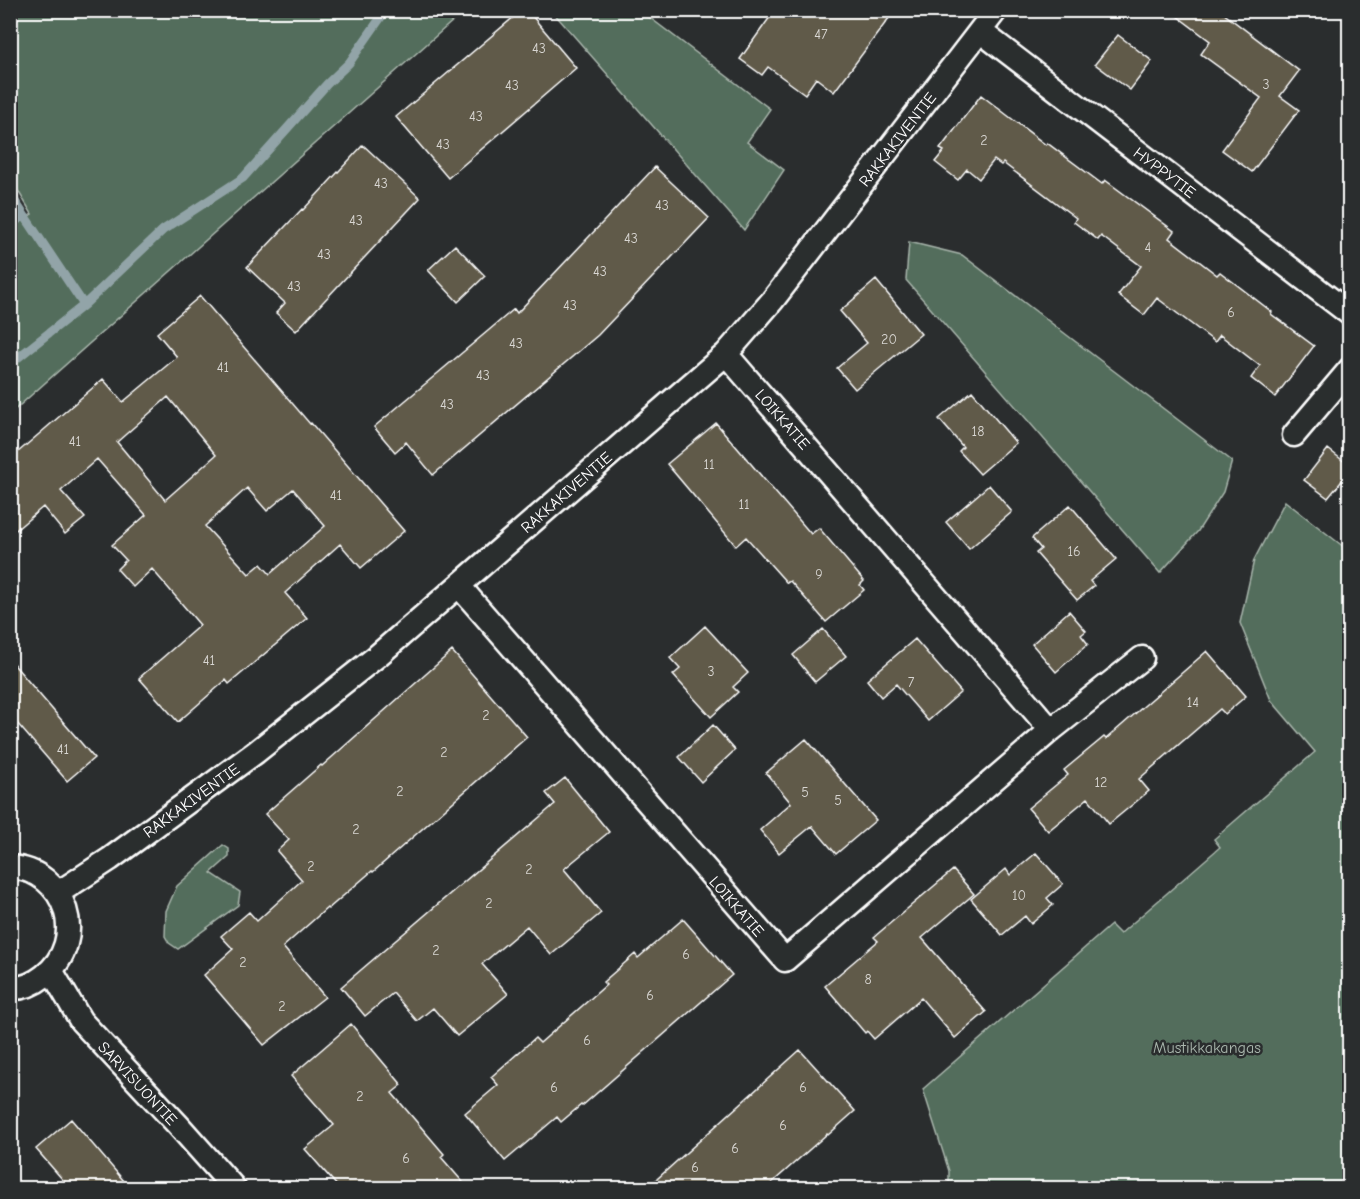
<svg xmlns="http://www.w3.org/2000/svg" width="1360" height="1199" font-family="'Comic Neue',sans-serif">
  <rect width="100%" height="100%" fill="#2a2d2e"/>
  <filter id="ink" filterUnits="userSpaceOnUse"><feTurbulence type="fractalNoise" baseFrequency=".0167" numOctaves="2"/><feDisplacementMap in="SourceGraphic" scale="12" xChannelSelector="R" yChannelSelector="G"/><feConvolveMatrix kernelMatrix="1 2 1 2 8 2 1 2 1" color-interpolation-filters="sRGB"/></filter>
  <g filter="url(#ink)">
    <path fill="#536d5b" stroke="#a9b6ad" stroke-width="1.5" d="M 10,11 L 11,10 L 464,11 L 11,413 L 11,228 L 32,214 L 11,179 Z
      M 552,11 L 641,11 L 770,109 L 747,142 L 784,170 L 744,230 Z
      M 909,242 L 962,255 L 1232,461 L 1223,492 L 1198,531 L 1160,573 L 906,280 Z
      M 1285,501 L 1349,551 L 1349,1188 L 949,1188 L 949,1171 L 923,1089 L 1111,925 L 1120,934 L 1220,847 L 1214,839 L 1315,752 L 1271,700 L 1240,623 L 1254,560 Z
      M 223,845 L 229,849 L 229,857 L 211,873 L 240,892 L 238,905 L 178,949 L 169,943 L 165,936 L 166,911 L 177,886 Z"/>
    <g fill="none" stroke-linecap="round" stroke-linejoin="round">
      <path stroke="#92a4a8" stroke-width="9" d="M 10,194 L 84,305
        M 10,224 L 24,216
        M 10,364 L 84,305 L 163,230 L 243,178 L 327,84 L 349,63 L 386,10"/>
    </g>
    <path fill="#615a4a" stroke="#fff" stroke-width="1.5" fill-rule="evenodd" d="M 522,10 L 527,10 L 576,68 L 448,178 L 396,117 Z
      M 775,10 L 895,10 L 834,92 L 816,78 L 805,94 L 768,67 L 762,75 L 740,59 Z
      M 1169,10 L 1219,10 L 1299,71 L 1280,96 L 1299,110 L 1252,172 L 1222,150 L 1261,98 L 1201,54 L 1210,41 Z
      M 1118,35 L 1152,61 L 1130,90 L 1095,64 Z
      M 981,95 L 1046,145 L 1047,143 L 1102,184 L 1105,180 L 1174,231 L 1169,238 L 1217,275 L 1220,272 L 1272,312 L 1271,314 L 1314,346 L 1275,397 L 1251,378 L 1260,366 L 1220,335 L 1215,342 L 1157,298 L 1144,315 L 1118,295 L 1141,266 L 1101,236 L 1098,240 L 1074,222 L 1076,218 L 1003,163 L 1001,165 L 994,160 L 979,179 L 967,169 L 958,180 L 935,162 L 944,151 L 940,149 Z
      M 363,145 L 420,198 L 296,331 L 276,313 L 285,303 L 247,267 L 302,209 L 303,210 Z
      M 655,167 L 709,218 L 598,335 L 433,475 L 406,442 L 395,452 L 374,427 L 514,309 L 517,313 Z
      M 455,245 L 485,276 L 458,302 L 428,270 Z
      M 876,280 L 921,334 L 855,389 L 837,368 L 867,343 L 840,311 Z
      M 200,296 L 310,424 L 311,423 L 404,531 L 361,568 L 340,544 L 285,593 L 307,618 L 229,684 L 226,680 L 178,722 L 139,678 L 200,625 L 152,569 L 133,587 L 117,569 L 126,560 L 112,545 L 146,515 L 97,459 L 61,491 L 85,518 L 65,534 L 43,507 L 10,535 L 10,459 L 103,379 L 123,402 L 177,357 L 157,333 ZM 168,397 L 216,455 L 165,500 L 117,442 ZM 247,488 L 267,511 L 293,489 L 325,526 L 270,574 L 261,564 L 249,574 L 205,526 Z
      M 972,391 L 1016,443 L 980,474 L 959,451 L 963,447 L 939,419 Z
      M 716,423 L 811,534 L 819,528 L 864,581 L 860,585 L 864,590 L 826,622 L 790,581 L 787,583 L 746,537 L 736,546 L 667,464 Z
      M 1328,449 L 1350,466 L 1350,471 L 1328,498 L 1304,480 Z
      M 989,485 L 1012,512 L 969,549 L 946,522 Z
      M 1070,505 L 1116,559 L 1090,581 L 1094,586 L 1077,600 L 1036,553 L 1041,549 L 1032,538 Z
      M 1069,611 L 1086,631 L 1081,635 L 1088,644 L 1056,672 L 1032,644 Z
      M 705,626 L 748,673 L 733,687 L 738,692 L 711,717 L 673,675 L 680,669 L 670,658 Z
      M 823,629 L 846,656 L 815,682 L 793,655 Z
      M 915,639 L 961,692 L 928,721 L 896,684 L 881,697 L 867,680 Z
      M 452,651 L 527,737 L 373,872 L 372,871 L 328,909 L 327,908 L 283,947 L 325,997 L 264,1045 L 204,975 L 233,949 L 221,936 L 249,912 L 257,921 L 302,880 L 277,851 L 289,840 L 265,814 L 321,765 L 322,766 Z
      M 1207,651 L 1246,696 L 1225,714 L 1220,709 L 1139,779 L 1149,791 L 1109,824 L 1088,798 L 1048,831 L 1028,808 L 1068,775 L 1064,770 L 1104,737 L 1106,739 Z
      M 10,660 L 94,758 L 67,781 L 10,715 Z
      M 713,725 L 735,750 L 701,782 L 679,757 Z
      M 806,739 L 876,820 L 836,854 L 812,826 L 779,853 L 760,830 L 791,803 L 766,773 Z
      M 565,778 L 609,832 L 564,869 L 601,913 L 551,955 L 527,926 L 482,964 L 508,994 L 457,1036 L 433,1008 L 417,1021 L 393,993 L 365,1016 L 341,987 L 555,804 L 546,793 Z
      M 1036,853 L 1063,884 L 1047,898 L 1053,905 L 1031,924 L 1025,916 L 1002,935 L 971,899 L 1006,869 L 1010,875 Z
      M 953,870 L 974,894 L 922,938 L 986,1012 L 955,1038 L 921,998 L 874,1039 L 867,1031 L 865,1033 L 825,986 L 878,941 L 874,937 Z
      M 683,919 L 732,975 L 582,1106 L 581,1105 L 561,1122 L 557,1117 L 505,1161 L 465,1113 L 498,1085 L 491,1077 L 535,1038 L 540,1043 L 606,985 L 603,982 L 635,954 L 638,958 Z
      M 351,1024 L 402,1085 L 392,1093 L 444,1154 L 441,1157 L 468,1188 L 339,1188 L 305,1149 L 334,1125 L 291,1076 Z
      M 800,1050 L 855,1111 L 828,1135 L 827,1134 L 766,1188 L 647,1188 Z
      M 71,1119 L 130,1188 L 70,1188 L 36,1149 Z"/>
    <g fill="none" stroke-linecap="round" stroke-linejoin="round">
      <defs>
        <path id="street" d="M 980,31 L 1350,314
          M 1294,435 L 1350,369
          M 459,586 L 785,960 L 1051,730 L 726,354
          M 1051,730 L 1142,658
          M 10,867 C 67,870 89,941 44,976 C 35,983 23,989 10,988
          M 58,893 L 110,859 L 256,752 L 376,657 L 726,354 L 772,301 L 996,10
          M 51,970 L 81,1021 L 179,1126 L 234,1188"/>
      </defs>
      <use href="#street" stroke="#fff" stroke-width="27"/>
      <use href="#street" stroke="#2a2d2e" stroke-width="22"/>
    </g>
  </g>
  <g text-anchor="middle" stroke-width="5" stroke-linejoin="round" paint-order="stroke">
    <g font-size="14" fill="#d8d6d2">
      <text x="821" y="39">47</text>
      <text x="539" y="53">43</text>
      <text x="1266" y="89">3</text>
      <text x="512" y="90">43</text>
      <text x="476" y="121">43</text>
      <text x="984" y="145">2</text>
      <text x="443" y="149">43</text>
      <text x="381" y="188">43</text>
      <text x="662" y="210">43</text>
      <text x="356" y="225">43</text>
      <text x="631" y="243">43</text>
      <text x="1148" y="252">4</text>
      <text x="324" y="259">43</text>
      <text x="600" y="276">43</text>
      <text x="294" y="291">43</text>
      <text x="570" y="310">43</text>
      <text x="1231" y="317">6</text>
      <text x="889" y="344">20</text>
      <text x="516" y="348">43</text>
      <text x="223" y="372">41</text>
      <text x="483" y="380">43</text>
      <text x="447" y="409">43</text>
      <text x="978" y="436">18</text>
      <text x="75" y="446">41</text>
      <text x="709" y="469">11</text>
      <text x="336" y="500">41</text>
      <text x="744" y="509">11</text>
      <text x="1074" y="556">16</text>
      <text x="819" y="579">9</text>
      <text x="209" y="665">41</text>
      <text x="711" y="676">3</text>
      <text x="911" y="687">7</text>
      <text x="1193" y="707">14</text>
      <text x="486" y="720">2</text>
      <text x="63" y="754">41</text>
      <text x="444" y="757">2</text>
      <text x="1101" y="787">12</text>
      <text x="400" y="796">2</text>
      <text x="805" y="797">5</text>
      <text x="838" y="805">5</text>
      <text x="356" y="834">2</text>
      <text x="311" y="871">2</text>
      <text x="529" y="874">2</text>
      <text x="1019" y="900">10</text>
      <text x="489" y="908">2</text>
      <text x="436" y="955">2</text>
      <text x="686" y="959">6</text>
      <text x="243" y="967">2</text>
      <text x="868" y="984">8</text>
      <text x="650" y="1000">6</text>
      <text x="282" y="1011">2</text>
      <text x="587" y="1045">6</text>
      <text x="554" y="1092">6</text>
      <text x="803" y="1092">6</text>
      <text x="360" y="1101">2</text>
      <text x="783" y="1130">6</text>
      <text x="735" y="1153">6</text>
      <text x="406" y="1163">6</text>
      <text x="695" y="1172">6</text>
    </g>
    <g font-size="16" fill="#fff" stroke="#2a2d2e">
      <text transform="translate(897 139) rotate(-52)" y="6">RAKKAKIVENTIE</text>
      <text transform="translate(1165 172) rotate(37)" y="6">HYPPYTIE</text>
      <text transform="translate(783 419) rotate(49)" y="6">LOIKKATIE</text>
      <text transform="translate(566 492) rotate(-41)" y="6">RAKKAKIVENTIE</text>
      <text transform="translate(191 800) rotate(-36)" y="6">RAKKAKIVENTIE</text>
      <text transform="translate(737 906) rotate(49)" y="6">LOIKKATIE</text>
      <text transform="translate(138 1083) rotate(47)" y="6">SARVISUONTIE</text>
    </g>
    <g font-size="16" fill="#a9b6ad" stroke="#2a2d2e">
      <text x="1207" y="1053">Mustikkakangas</text>
    </g>
  </g>
  <rect width="1360" height="1199" fill="none" stroke="#2a2d2e" stroke-width="36"/>
  <rect x="18" y="18" width="1324" height="1163" fill="none" stroke="#fff" stroke-width="2" filter="url(#ink)"/>
</svg>
